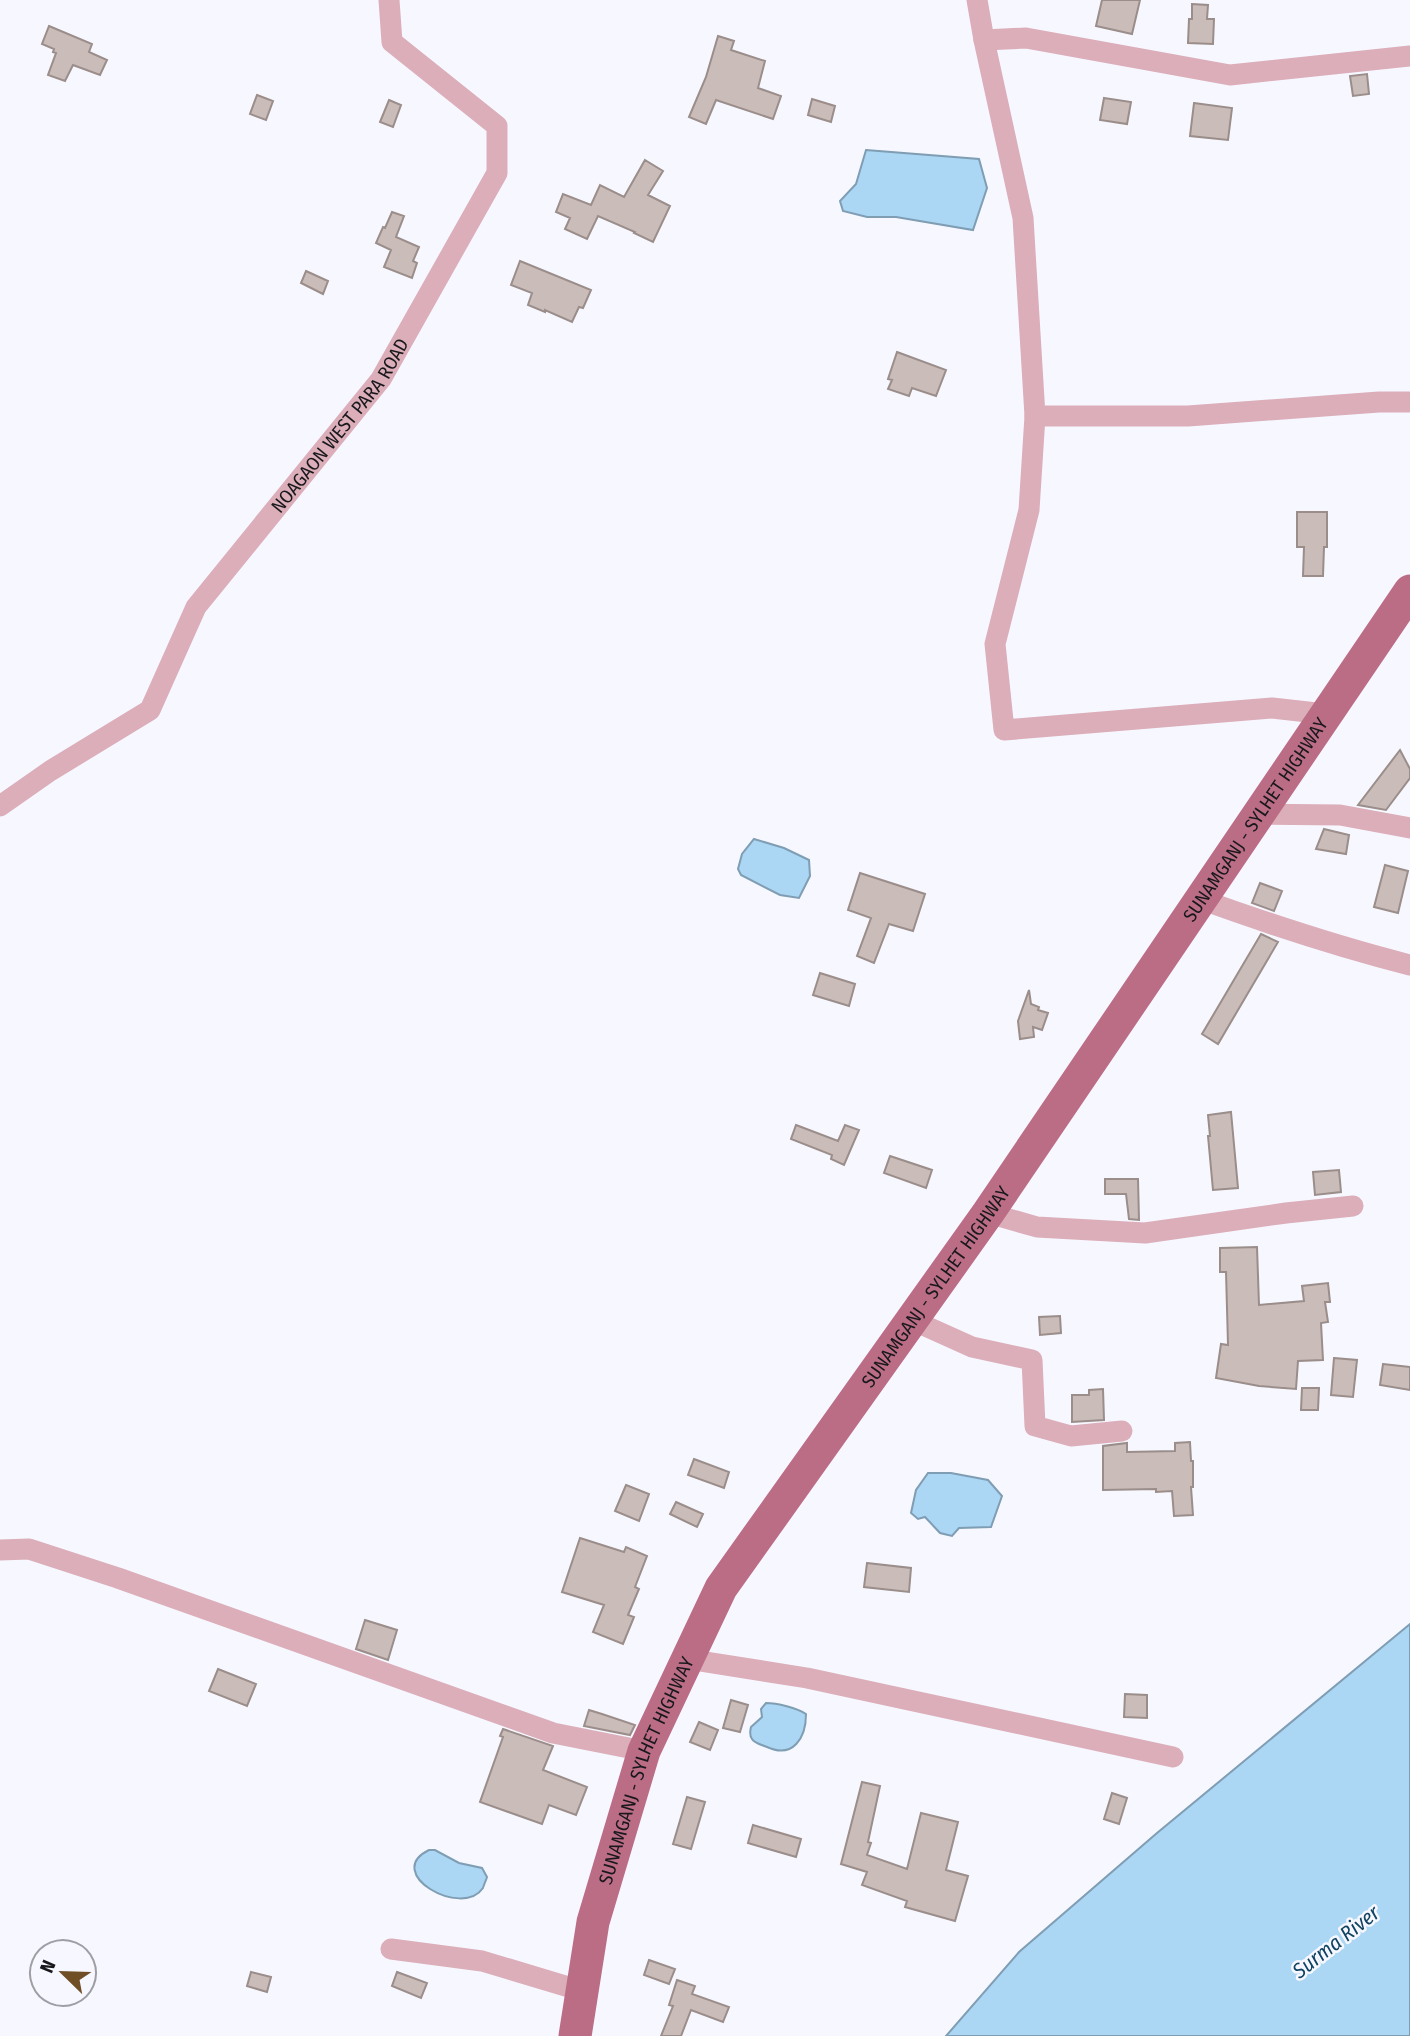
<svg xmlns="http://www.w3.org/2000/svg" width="1410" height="2036" font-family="'Fira Sans Condensed',sans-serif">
  <rect width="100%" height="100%" fill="#f7f8ff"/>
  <path fill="#abd6f4" stroke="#7f9db3" stroke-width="2" d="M 866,150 L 979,159 L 987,188 L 973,230 L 896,217 L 867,217 L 843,211 L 840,201 L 856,184 Z
    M 754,839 L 784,848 L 809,860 L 810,876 L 799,898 L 780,895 L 741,875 L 738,869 L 742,854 Z
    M 928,1473 L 951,1473 L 988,1480 L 1002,1496 L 991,1527 L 959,1528 L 952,1536 L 940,1533 L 925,1517 L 918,1519 L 911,1513 L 916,1490 Z
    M 1410,1624 L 1410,2036 L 946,2036 L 1019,1952 L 1157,1833 Z
    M 766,1703 C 777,1703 797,1708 806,1714 C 806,1738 793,1759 767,1747 C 762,1745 754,1743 752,1739 C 749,1735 750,1731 751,1727 L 762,1717 L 761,1709 Z
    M 429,1850 L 435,1850 L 459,1863 L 482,1868 L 487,1877 C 487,1878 483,1887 483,1888 C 462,1919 382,1873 429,1850 Z"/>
  <path fill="#cabcb9" stroke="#9a8d8a" stroke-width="2" d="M 1102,0 L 1140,0 L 1132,34 L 1096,26 Z
    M 1192,4 L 1208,5 L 1207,19 L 1214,19 L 1213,44 L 1188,43 L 1189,19 L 1192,19 Z
    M 49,26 L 92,44 L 89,52 L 107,60 L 100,75 L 73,65 L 65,81 L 48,75 L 56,53 L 53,52 L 54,49 L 42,44 Z
    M 718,36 L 734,41 L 731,50 L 765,61 L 758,88 L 781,96 L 773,119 L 716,100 L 706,124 L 689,117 L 706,77 Z
    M 1367,74 L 1369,94 L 1353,96 L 1350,76 Z
    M 257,95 L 273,101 L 266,120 L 250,114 Z
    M 1104,98 L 1131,102 L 1127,124 L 1100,120 Z
    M 812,99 L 835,106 L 831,122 L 808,115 Z
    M 389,100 L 401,105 L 393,127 L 380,122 Z
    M 1194,103 L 1232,108 L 1228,140 L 1190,136 Z
    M 645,160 L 663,171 L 648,195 L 670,206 L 653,242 L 634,233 L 635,232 L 598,216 L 587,239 L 565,229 L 570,218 L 556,212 L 563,194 L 591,205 L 600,185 L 624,197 Z
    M 392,212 L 404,216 L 396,237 L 419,247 L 413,261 L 417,263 L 412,278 L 384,267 L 391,250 L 376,243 L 383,227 L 385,228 Z
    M 520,261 L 591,290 L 583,308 L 579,307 L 572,322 L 545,310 L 545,312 L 528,305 L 532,293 L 511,285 Z
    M 306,271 L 328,281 L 323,294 L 301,283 Z
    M 897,352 L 946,370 L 936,396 L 912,388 L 909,396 L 888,389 L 892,380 L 888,379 Z
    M 1297,512 L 1327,512 L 1327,547 L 1324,547 L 1323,576 L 1303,576 L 1304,547 L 1297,547 Z
    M 1400,750 L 1410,769 L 1410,778 L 1386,810 L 1358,805 Z
    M 1324,829 L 1349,835 L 1346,854 L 1316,849 Z
    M 1385,865 L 1408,871 L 1398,913 L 1374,907 Z
    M 860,873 L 925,894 L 913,931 L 889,924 L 874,963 L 857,956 L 871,918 L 848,910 Z
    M 1260,883 L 1282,891 L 1274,911 L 1252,903 Z
    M 1261,934 L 1278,942 L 1218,1044 L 1202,1034 Z
    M 820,973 L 855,984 L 849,1006 L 813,995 Z
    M 1029,990 L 1031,1004 L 1039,1007 L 1038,1010 L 1048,1013 L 1042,1030 L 1033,1027 L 1034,1037 L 1020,1039 L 1018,1021 Z
    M 1231,1112 L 1238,1188 L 1213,1190 L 1208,1136 L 1210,1136 L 1208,1115 Z
    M 796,1125 L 838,1141 L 845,1125 L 859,1130 L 844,1165 L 831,1159 L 832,1155 L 791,1139 Z
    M 890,1156 L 932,1170 L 926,1188 L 884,1173 Z
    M 1339,1170 L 1341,1192 L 1315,1195 L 1313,1172 Z
    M 1105,1179 L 1138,1179 L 1139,1220 L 1129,1219 L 1126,1194 L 1105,1194 Z
    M 1257,1247 L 1259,1305 L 1304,1301 L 1302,1286 L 1328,1283 L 1330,1302 L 1325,1302 L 1328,1322 L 1321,1323 L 1323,1360 L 1298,1361 L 1296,1389 L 1259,1386 L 1216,1378 L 1221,1344 L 1228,1345 L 1226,1272 L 1220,1272 L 1220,1248 Z
    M 1060,1316 L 1061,1333 L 1040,1335 L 1039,1317 Z
    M 1334,1358 L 1357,1360 L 1353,1397 L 1331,1395 Z
    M 1383,1364 L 1410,1367 L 1410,1390 L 1380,1385 Z
    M 1302,1388 L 1319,1388 L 1318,1410 L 1301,1410 Z
    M 1103,1389 L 1104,1420 L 1072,1422 L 1072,1395 L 1089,1395 L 1089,1390 Z
    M 1190,1442 L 1191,1461 L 1193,1461 L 1193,1487 L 1191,1487 L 1193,1515 L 1174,1516 L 1172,1491 L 1156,1492 L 1156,1489 L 1103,1490 L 1103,1446 L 1127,1443 L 1127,1452 L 1175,1451 L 1175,1443 Z
    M 694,1459 L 729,1472 L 724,1488 L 688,1475 Z
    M 626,1485 L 649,1494 L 639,1521 L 615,1511 Z
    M 676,1502 L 703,1514 L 697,1527 L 670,1514 Z
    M 580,1538 L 624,1552 L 626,1547 L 647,1556 L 635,1587 L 639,1589 L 628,1615 L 634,1617 L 623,1644 L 593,1632 L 604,1605 L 562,1592 Z
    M 867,1563 L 911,1568 L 909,1592 L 864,1587 Z
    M 365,1620 L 397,1630 L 388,1660 L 356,1649 Z
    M 218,1669 L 256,1684 L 247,1706 L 209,1691 Z
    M 1125,1694 L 1147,1695 L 1147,1718 L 1124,1717 Z
    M 731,1700 L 748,1705 L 740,1732 L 723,1728 Z
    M 589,1710 L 602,1714 L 635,1725 L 630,1735 L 584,1726 Z
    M 699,1722 L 718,1730 L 710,1750 L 690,1742 Z
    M 503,1729 L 553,1746 L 543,1770 L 587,1787 L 576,1815 L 549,1805 L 542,1824 L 480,1802 L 503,1737 L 500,1736 Z
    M 862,1782 L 880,1786 L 868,1842 L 871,1843 L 867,1855 L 907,1869 L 921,1813 L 958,1822 L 946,1870 L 968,1876 L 955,1921 L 905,1907 L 907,1901 L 862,1885 L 867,1872 L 841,1864 Z
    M 1112,1793 L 1127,1798 L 1119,1824 L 1104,1819 Z
    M 687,1797 L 705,1802 L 691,1849 L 673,1844 Z
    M 753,1825 L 801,1839 L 796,1857 L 748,1843 Z
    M 649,1960 L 675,1969 L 669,1984 L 644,1975 Z
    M 251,1972 L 271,1977 L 267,1992 L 247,1986 Z
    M 397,1972 L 427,1983 L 421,1998 L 392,1986 Z
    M 677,1980 L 695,1986 L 692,1994 L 729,2007 L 723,2022 L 691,2010 L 681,2036 L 661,2036 L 673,2006 L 669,2005 Z"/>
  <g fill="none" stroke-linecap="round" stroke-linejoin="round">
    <g stroke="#dbaeba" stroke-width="21">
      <path d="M 977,0 L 984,40 L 1026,38 L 1230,75 L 1410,56"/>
      <path d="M 984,40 L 1023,218 L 1035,416 L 1188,416 L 1379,402 L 1410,402"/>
      <path d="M 1035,416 L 1029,510 L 995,644 L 1004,730 L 1272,708 L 1326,714"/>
      <path id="s1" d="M 0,806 L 50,771 L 150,710 L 196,607 L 381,379 L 497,173 L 497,126 L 392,42 L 389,0"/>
      <path d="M 1258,814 L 1340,815 L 1410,828"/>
      <path d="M 1200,899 C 1269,924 1339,947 1410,965"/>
      <path d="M 988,1213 L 1037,1227 L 1145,1233 L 1286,1213 L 1353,1206"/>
      <path d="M 912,1320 L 972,1347 L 1032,1360 L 1035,1426 L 1071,1436 L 1122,1431"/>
      <path d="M 0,1550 L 29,1549 L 118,1578 L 553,1733 L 644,1751"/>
      <path d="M 687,1659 L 807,1678 L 1173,1757"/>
      <path d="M 391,1949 L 482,1961 L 582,1991"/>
    </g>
    <path stroke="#bc6d86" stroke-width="33" id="s2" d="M 575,2036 L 593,1922 L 644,1751 L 721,1588 L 988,1213 L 1410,591"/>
  </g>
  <g text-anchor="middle" stroke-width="5" stroke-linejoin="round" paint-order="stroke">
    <g font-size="19" fill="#18181c" stroke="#f7f8ff">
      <text dy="7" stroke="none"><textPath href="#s1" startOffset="523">NOAGAON WEST PARA ROAD</textPath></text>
      <text dy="7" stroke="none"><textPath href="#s2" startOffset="1410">SUNAMGANJ - SYLHET HIGHWAY</textPath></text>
      <text dy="7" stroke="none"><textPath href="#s2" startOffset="844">SUNAMGANJ - SYLHET HIGHWAY</textPath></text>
      <text dy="7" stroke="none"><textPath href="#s2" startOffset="276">SUNAMGANJ - SYLHET HIGHWAY</textPath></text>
    </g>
    <g font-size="21" font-style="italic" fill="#104462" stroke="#f7f8ff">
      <text transform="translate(1336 1942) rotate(-38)" y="7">Surma River</text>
    </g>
  </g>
  <g transform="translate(63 1973) rotate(293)"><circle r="33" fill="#f7f8ff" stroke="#9e9ea4" stroke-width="2"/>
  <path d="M0-5L12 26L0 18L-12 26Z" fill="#704e26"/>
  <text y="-10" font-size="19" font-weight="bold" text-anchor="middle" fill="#18181c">N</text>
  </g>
</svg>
